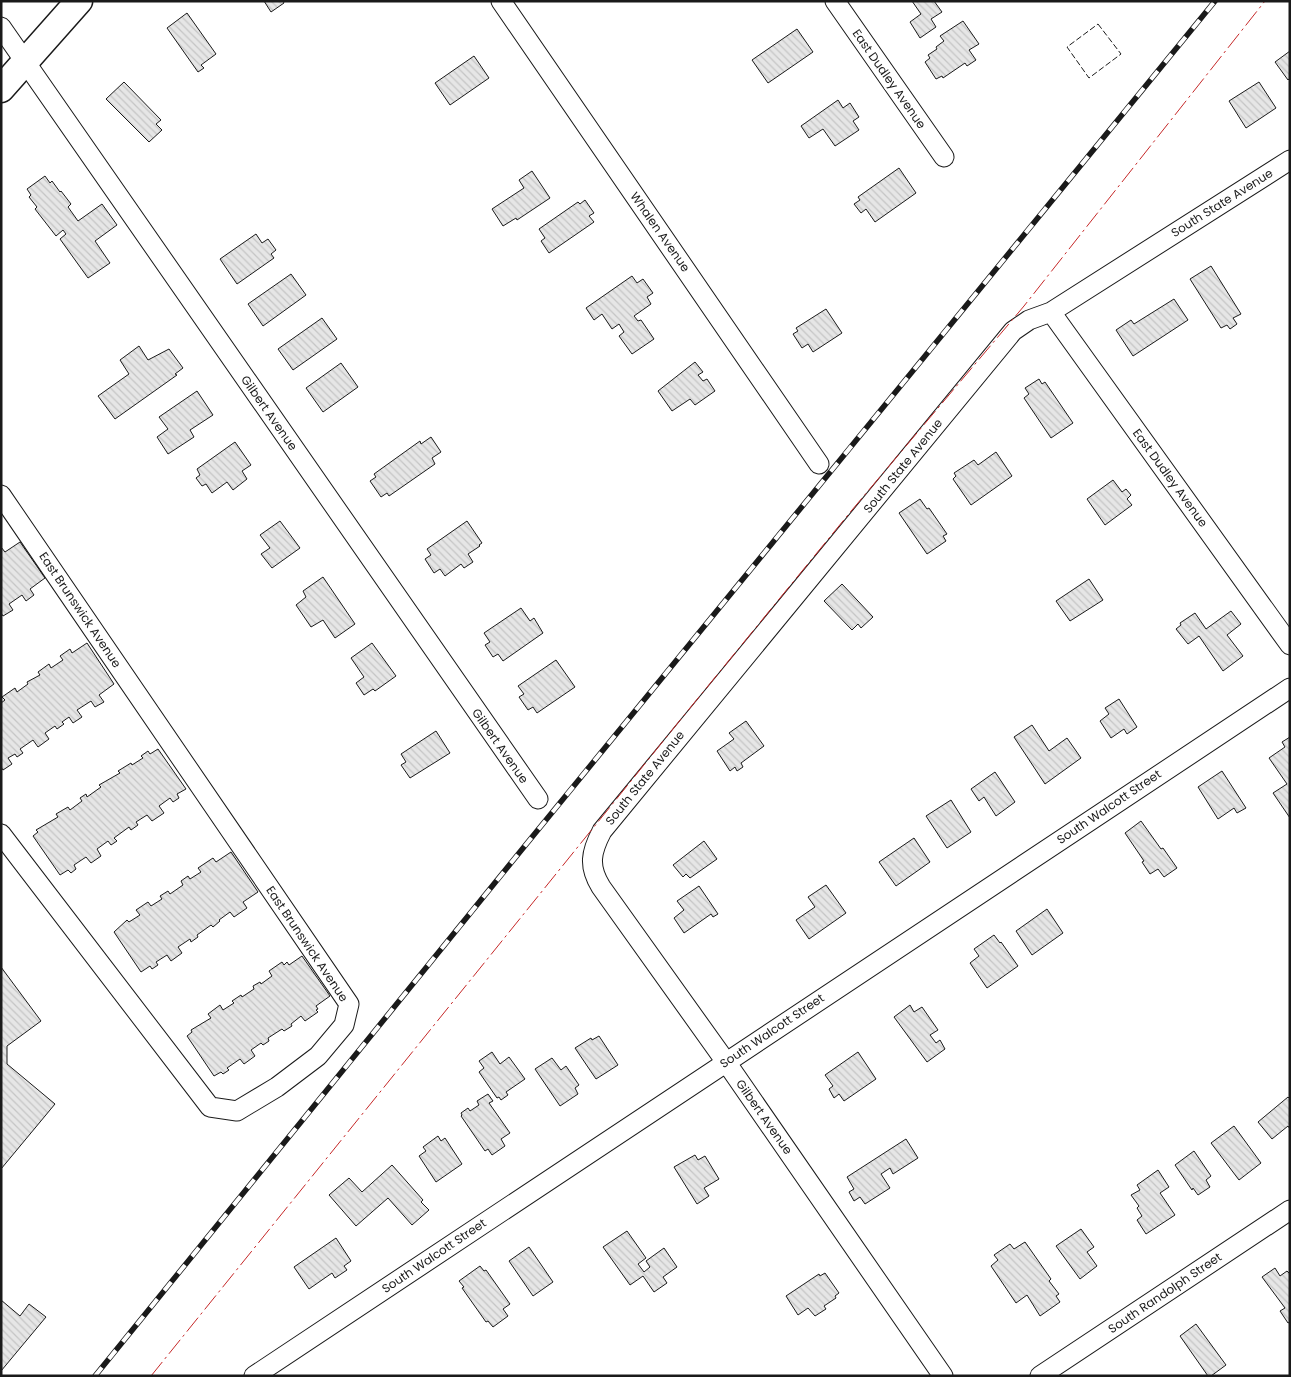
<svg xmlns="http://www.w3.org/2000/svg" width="1291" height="1377" font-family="Poppins,sans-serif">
  <defs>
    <pattern id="building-back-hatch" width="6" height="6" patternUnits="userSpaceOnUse" patternTransform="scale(1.25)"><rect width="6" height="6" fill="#e6e6e6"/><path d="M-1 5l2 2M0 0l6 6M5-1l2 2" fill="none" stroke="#c5c5c5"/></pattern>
  </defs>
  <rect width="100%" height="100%" fill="#fff"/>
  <path fill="url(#building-back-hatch)" stroke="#1a1a1a" d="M 264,1 L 283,1 L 284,3 L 271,12 Z
    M 912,1 L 934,1 L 942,12 L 931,19 L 936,27 L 920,38 L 910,22 L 921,14 Z
    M 187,13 L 216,54 L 201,65 L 204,68 L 198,72 L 167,28 Z
    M 963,21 L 979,44 L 969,50 L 976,60 L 967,66 L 965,63 L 943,78 L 942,76 L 936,79 L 925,62 L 930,58 L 928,55 L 937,49 L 936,47 L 944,41 L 940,36 Z
    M 797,29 L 813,52 L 768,83 L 752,60 Z
    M 1290,51 L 1290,78 L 1288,80 L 1275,62 Z
    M 474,56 L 489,78 L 450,105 L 435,83 Z
    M 124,82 L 161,120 L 156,124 L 162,130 L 149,142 L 106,99 Z
    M 1259,82 L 1276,108 L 1246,128 L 1229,101 Z
    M 838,100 L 843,108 L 850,103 L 859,117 L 853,121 L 859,130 L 835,146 L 823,129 L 809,138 L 801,126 Z
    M 899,168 L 916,193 L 875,222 L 866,209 L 861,213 L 854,204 L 860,200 L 858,197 Z
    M 532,171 L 550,198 L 517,220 L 516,218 L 503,226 L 492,209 L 524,188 L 519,180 Z
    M 45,176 L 50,183 L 52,181 L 60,192 L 61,191 L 71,204 L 68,207 L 78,221 L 102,204 L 117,225 L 95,241 L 110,263 L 88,278 L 60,239 L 66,234 L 63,230 L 56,236 L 35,209 L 37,207 L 29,197 L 31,195 L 27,189 Z
    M 585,200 L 594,213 L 589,216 L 594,222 L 549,253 L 541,241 L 545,238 L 539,229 L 578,202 L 580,204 Z
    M 256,234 L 262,243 L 268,239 L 276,250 L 271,254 L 274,258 L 237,284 L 220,259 Z
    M 1211,266 L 1241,314 L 1233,318 L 1237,324 L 1230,329 L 1227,325 L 1221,328 L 1190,279 Z
    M 291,274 L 306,295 L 263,326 L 248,304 Z
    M 632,276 L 637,283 L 643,279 L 653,293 L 647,297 L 651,304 L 634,316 L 638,321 L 641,320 L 654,339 L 632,354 L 619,336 L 624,332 L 619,324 L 612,329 L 602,314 L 594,320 L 586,308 Z
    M 1174,299 L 1188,320 L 1133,356 L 1116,330 L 1131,320 L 1134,324 Z
    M 826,309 L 842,333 L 813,352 L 808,344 L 802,348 L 793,334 L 798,331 L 796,328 Z
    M 322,318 L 337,339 L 293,370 L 278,349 Z
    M 139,346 L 148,360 L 169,349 L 183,368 L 175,374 L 177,375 L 115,419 L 98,396 L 129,374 L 120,360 Z
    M 695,362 L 703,372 L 698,375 L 703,381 L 707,379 L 715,391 L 695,405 L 690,399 L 672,411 L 658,391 Z
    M 341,363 L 358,387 L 323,412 L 306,388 Z
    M 1039,379 L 1042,384 L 1045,382 L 1073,423 L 1051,438 L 1024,398 L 1029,394 L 1025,388 Z
    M 197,391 L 213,415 L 190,430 L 194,437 L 168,454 L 157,437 L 168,429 L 159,417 Z
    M 431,437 L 441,452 L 432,458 L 435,464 L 389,496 L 387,493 L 381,497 L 370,481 L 376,477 L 374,474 L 420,441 L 421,444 Z
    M 235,442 L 251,465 L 242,471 L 247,479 L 233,490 L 227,482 L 212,493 L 206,484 L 202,486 L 196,478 L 200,475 L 197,469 Z
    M 996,452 L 1012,476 L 971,505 L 953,479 L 956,476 L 954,473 L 974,460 L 978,465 Z
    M 1113,480 L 1122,492 L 1126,489 L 1131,495 L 1127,499 L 1132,505 L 1105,525 L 1087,499 Z
    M 920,499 L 927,509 L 929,508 L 947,534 L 943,536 L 946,541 L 927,554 L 899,513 Z
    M 280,521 L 300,548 L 272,568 L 261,554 L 270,548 L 260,535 Z
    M 467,521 L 482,543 L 479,545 L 480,546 L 468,554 L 473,562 L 464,568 L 461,564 L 445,576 L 440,569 L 434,573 L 425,559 L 431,555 L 427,549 Z
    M 20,542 L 45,578 L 30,589 L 34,595 L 26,601 L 22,595 L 9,604 L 13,610 L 3,616 L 1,613 L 1,547 L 5,552 Z
    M 323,577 L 355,624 L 335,638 L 323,620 L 311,627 L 296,605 L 306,597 L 303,591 Z
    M 1089,579 L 1103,600 L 1070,621 L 1056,601 Z
    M 842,584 L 873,617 L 861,628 L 858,624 L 852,630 L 824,601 Z
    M 521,608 L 530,621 L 534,618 L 543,633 L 503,661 L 498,654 L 493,657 L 485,645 L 490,642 L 484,633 Z
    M 1231,611 L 1241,624 L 1227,635 L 1243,656 L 1223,671 L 1199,636 L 1188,644 L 1176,629 L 1181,625 L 1180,623 L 1195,613 L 1206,629 Z
    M 87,643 L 114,684 L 99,695 L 104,702 L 95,707 L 91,701 L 77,710 L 82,717 L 73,723 L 69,717 L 62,722 L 64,724 L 57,729 L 55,726 L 45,733 L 49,739 L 38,747 L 33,740 L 20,749 L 23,753 L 17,757 L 15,754 L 8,758 L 12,764 L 3,770 L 1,767 L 1,703 L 5,700 L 2,697 L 15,688 L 17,692 L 28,684 L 27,682 L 40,675 L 38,672 L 49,664 L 51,668 L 63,660 L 60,656 L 70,649 L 72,653 Z
    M 372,643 L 396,676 L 375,691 L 373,689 L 364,695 L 356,683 L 364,677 L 351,658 Z
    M 556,660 L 575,687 L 537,713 L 533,707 L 528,710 L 519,697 L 524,694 L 518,686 Z
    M 1119,699 L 1137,727 L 1127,734 L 1124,729 L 1111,738 L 1100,721 L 1109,714 L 1105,708 Z
    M 746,721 L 764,746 L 741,763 L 743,767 L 737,771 L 735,767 L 730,771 L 717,751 L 734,739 L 729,733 Z
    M 1032,725 L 1049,751 L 1067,738 L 1081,758 L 1045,784 L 1014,737 Z
    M 436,731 L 450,753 L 410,778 L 401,765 L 406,762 L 401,754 Z
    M 1290,737 L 1290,818 L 1273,793 L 1287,784 L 1269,758 L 1285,747 L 1282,742 Z
    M 158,749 L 186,789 L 177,794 L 179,798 L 173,802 L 170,798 L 159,806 L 164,813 L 152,821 L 147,815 L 136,822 L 138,825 L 131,830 L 129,827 L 114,838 L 117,841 L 111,845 L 108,841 L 97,849 L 101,856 L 91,863 L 86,857 L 74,865 L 76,869 L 71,873 L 68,870 L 60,875 L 33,836 L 38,832 L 36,830 L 58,817 L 56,814 L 68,807 L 70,810 L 82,801 L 80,798 L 86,794 L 87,797 L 101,787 L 99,785 L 120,773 L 118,771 L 131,763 L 132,765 L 143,758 L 141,756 L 148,751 L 150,754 Z
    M 1222,771 L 1246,808 L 1237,813 L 1234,808 L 1218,819 L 1198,787 Z
    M 995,772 L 1015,802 L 996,816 L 984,797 L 979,801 L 971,789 Z
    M 951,800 L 971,832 L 947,848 L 926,816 Z
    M 1141,821 L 1161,849 L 1163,848 L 1177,868 L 1164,877 L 1158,869 L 1150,874 L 1142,862 L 1144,861 L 1125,833 Z
    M 914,838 L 930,862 L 896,886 L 879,862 Z
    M 704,841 L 717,859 L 690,878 L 686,874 L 683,877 L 673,865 Z
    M 231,852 L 258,892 L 243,902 L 247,908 L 234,917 L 230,912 L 219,920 L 220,921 L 213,927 L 211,925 L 197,935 L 198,937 L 191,942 L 190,939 L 178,947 L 182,953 L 171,961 L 167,955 L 156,962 L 158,965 L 152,969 L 150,966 L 141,972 L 114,932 L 127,920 L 129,922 L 140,915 L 136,910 L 148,902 L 151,906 L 162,899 L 160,896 L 168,891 L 170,894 L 183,885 L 181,881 L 188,876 L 190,879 L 201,872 L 198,868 L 213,858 L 216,862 Z
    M 826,885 L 846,913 L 809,939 L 796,920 L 815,907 L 808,897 Z
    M 699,886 L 718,914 L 713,917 L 711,914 L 684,933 L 674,918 L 684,910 L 677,901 Z
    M 1047,909 L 1063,933 L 1032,955 L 1016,931 Z
    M 994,935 L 1000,943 L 1001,942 L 1018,966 L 987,988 L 970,963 L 979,956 L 974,949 Z
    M 302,956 L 330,996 L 316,1006 L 318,1009 L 316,1010 L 318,1012 L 305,1021 L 301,1016 L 291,1024 L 292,1026 L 284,1031 L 282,1029 L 268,1038 L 269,1041 L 263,1045 L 261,1043 L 251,1050 L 255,1056 L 244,1064 L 240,1059 L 227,1068 L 229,1070 L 223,1074 L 221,1072 L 214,1076 L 187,1036 L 192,1032 L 191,1030 L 211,1018 L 208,1014 L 220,1005 L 223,1010 L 234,1003 L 232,1001 L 241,995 L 242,997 L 254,989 L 253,986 L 260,982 L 261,984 L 272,976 L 269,971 L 282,962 L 284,965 L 287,962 L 289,965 Z
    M 1,967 L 41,1021 L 7,1046 L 7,1064 L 55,1104 L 1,1169 Z
    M 910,1005 L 914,1012 L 922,1007 L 938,1030 L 930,1035 L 936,1043 L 940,1040 L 945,1049 L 927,1062 L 894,1017 Z
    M 599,1036 L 618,1065 L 596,1079 L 575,1048 L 591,1038 L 592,1040 Z
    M 492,1052 L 500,1064 L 509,1057 L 525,1079 L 506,1092 L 508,1095 L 501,1100 L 499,1097 L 497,1098 L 479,1072 L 484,1068 L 479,1061 Z
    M 858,1052 L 876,1079 L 844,1101 L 839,1094 L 834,1098 L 829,1089 L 833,1086 L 825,1075 Z
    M 552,1058 L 561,1070 L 566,1066 L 579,1085 L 575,1088 L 578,1094 L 560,1106 L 535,1069 Z
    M 488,1094 L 493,1101 L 489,1103 L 510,1133 L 501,1139 L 505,1146 L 492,1155 L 488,1149 L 485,1151 L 461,1116 L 462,1115 L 461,1113 L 468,1108 L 470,1111 L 479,1105 L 477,1101 Z
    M 1288,1097 L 1290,1099 L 1290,1129 L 1288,1126 L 1272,1139 L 1258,1122 Z
    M 1234,1126 L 1261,1163 L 1239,1180 L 1211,1143 Z
    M 438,1136 L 441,1141 L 445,1138 L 462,1164 L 436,1182 L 419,1156 L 426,1151 L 423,1147 Z
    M 906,1139 L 918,1158 L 893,1174 L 890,1168 L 881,1174 L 890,1188 L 865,1204 L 860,1197 L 854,1201 L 849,1192 L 854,1189 L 847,1177 Z
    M 1194,1151 L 1211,1176 L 1206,1180 L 1210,1187 L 1198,1195 L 1193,1188 L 1192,1190 L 1175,1165 Z
    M 695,1155 L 698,1160 L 705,1156 L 719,1179 L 704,1188 L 709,1196 L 697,1204 L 674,1167 Z
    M 392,1165 L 423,1200 L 421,1202 L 429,1210 L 412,1225 L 388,1198 L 356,1226 L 329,1195 L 349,1178 L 362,1192 Z
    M 1158,1170 L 1169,1187 L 1160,1193 L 1175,1215 L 1146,1234 L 1137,1220 L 1142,1216 L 1137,1208 L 1139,1206 L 1131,1195 L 1140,1190 L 1137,1185 Z
    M 1081,1229 L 1094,1247 L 1087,1252 L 1097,1266 L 1080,1279 L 1056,1246 Z
    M 627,1231 L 646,1258 L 638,1264 L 644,1272 L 650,1267 L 646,1261 L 664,1248 L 677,1267 L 663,1277 L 667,1283 L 654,1292 L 643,1276 L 630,1285 L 603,1247 Z
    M 336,1238 L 351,1261 L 344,1266 L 347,1270 L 335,1278 L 332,1273 L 309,1289 L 294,1267 Z
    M 1025,1242 L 1051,1279 L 1049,1281 L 1059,1294 L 1056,1296 L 1060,1302 L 1040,1316 L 1027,1295 L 1016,1303 L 991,1266 L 998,1260 L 994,1255 L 1010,1244 L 1014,1249 Z
    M 529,1247 L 553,1282 L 533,1296 L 509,1261 Z
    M 480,1266 L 484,1271 L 486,1270 L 510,1304 L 503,1309 L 508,1316 L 493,1327 L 488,1321 L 486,1322 L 462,1288 L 464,1287 L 459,1281 Z
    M 1275,1268 L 1280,1276 L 1287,1271 L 1290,1274 L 1290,1322 L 1288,1323 L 1280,1311 L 1285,1308 L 1262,1277 Z
    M 825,1273 L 839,1293 L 835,1296 L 836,1298 L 824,1306 L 826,1309 L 815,1316 L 808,1308 L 798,1315 L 786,1296 L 819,1274 L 820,1276 Z
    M 1,1300 L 20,1316 L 29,1304 L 46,1317 L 1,1371 Z
    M 1196,1324 L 1226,1365 L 1211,1376 L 1208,1376 L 1180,1336 Z"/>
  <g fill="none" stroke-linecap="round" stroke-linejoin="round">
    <defs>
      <path id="street" d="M 501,1 L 819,464
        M 835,1 L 944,157
        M 1,27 L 538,799
        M 1051,312 L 1290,645
        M 1,495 L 349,1004 L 344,1025 L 318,1056 L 277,1087 L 237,1111 L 210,1107 L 1,834
        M 254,1376 L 1290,688
        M 943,1376 L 726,1062 L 601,887 C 588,866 591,852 602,831 L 1013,331 L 1029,320 L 1051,312 L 1290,160
        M 1040,1376 L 1290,1210"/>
      <path id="secondary" d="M 1,89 L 79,1"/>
    </defs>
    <use href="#street" stroke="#1a1a1a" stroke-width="21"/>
    <use href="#secondary" stroke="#1a1a1a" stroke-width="29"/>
    <use href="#street" stroke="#fff" stroke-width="19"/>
    <use href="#secondary" stroke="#fff" stroke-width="26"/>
    <defs>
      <path id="rail" d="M 95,1376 L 528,842 L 1215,1"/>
    </defs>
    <use href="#rail" stroke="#1a1a1a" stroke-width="5.5"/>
    <use href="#rail" stroke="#fff" stroke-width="4" stroke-dasharray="11" stroke-linecap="butt"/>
    <path stroke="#1a1a1a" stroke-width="1" stroke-dasharray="6 2.5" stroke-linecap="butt" d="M 1098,24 L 1121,54 L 1089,78 L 1067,47 Z"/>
    <path stroke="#c62828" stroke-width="1" stroke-dasharray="18 4 2.5 4" stroke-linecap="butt" d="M 151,1376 L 681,719 L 852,510 L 1024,306 L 1265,1"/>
  </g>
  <g text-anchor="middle" stroke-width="4" stroke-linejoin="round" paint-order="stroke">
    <g font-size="12" fill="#1a1a1a" stroke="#fff">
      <text transform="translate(889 79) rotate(55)" y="4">East Dudley Avenue</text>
      <text transform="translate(1222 203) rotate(-32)" y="4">South State Avenue</text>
      <text transform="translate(660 232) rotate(55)" y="4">Whalen Avenue</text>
      <text transform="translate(269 413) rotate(55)" y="4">Gilbert Avenue</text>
      <text transform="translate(903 466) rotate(-51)" y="4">South State Avenue</text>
      <text transform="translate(1170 478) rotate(54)" y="4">East Dudley Avenue</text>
      <text transform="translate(80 610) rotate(56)" y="4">East Brunswick Avenue</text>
      <text transform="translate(500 746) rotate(55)" y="4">Gilbert Avenue</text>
      <text transform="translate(645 778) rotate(-51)" y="4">South State Avenue</text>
      <text transform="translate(1109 807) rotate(-34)" y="4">South Walcott Street</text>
      <text transform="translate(307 944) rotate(56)" y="4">East Brunswick Avenue</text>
      <text transform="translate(772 1031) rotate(-34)" y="4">South Walcott Street</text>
      <text transform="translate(764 1117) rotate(55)" y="4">Gilbert Avenue</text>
      <text transform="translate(434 1256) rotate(-34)" y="4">South Walcott Street</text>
      <text transform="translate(1165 1293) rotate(-34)" y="4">South Randolph Street</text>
    </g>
  </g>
  <rect width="1291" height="1377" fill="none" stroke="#1a1a1a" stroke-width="5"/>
</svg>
